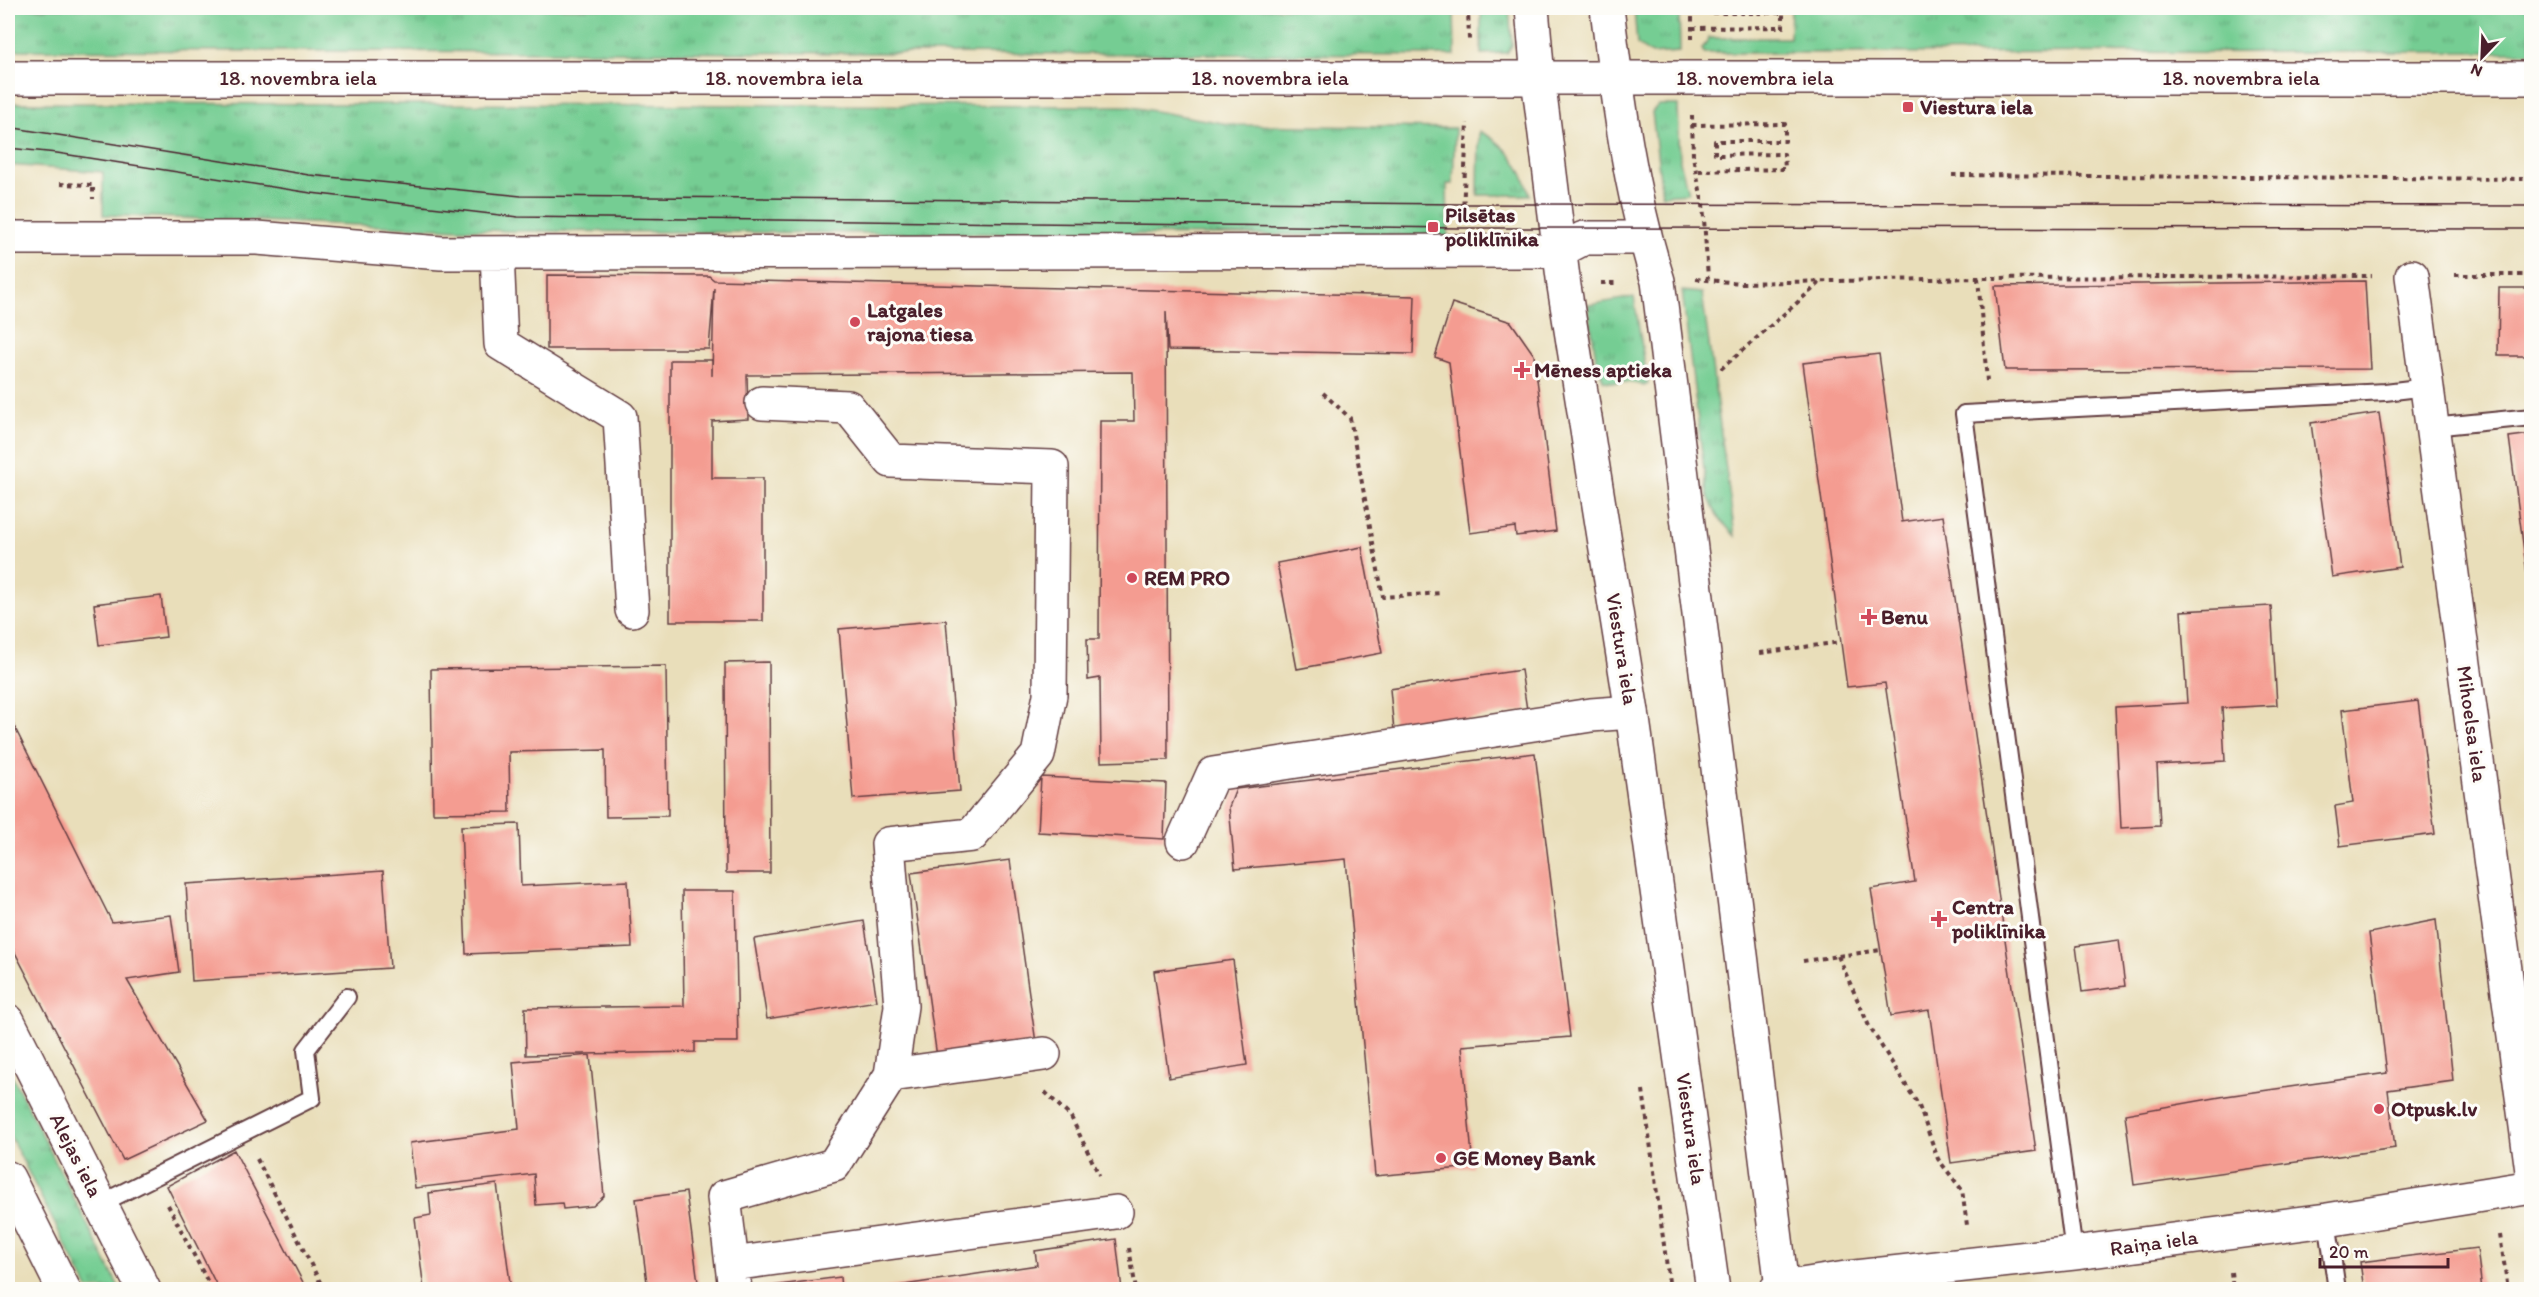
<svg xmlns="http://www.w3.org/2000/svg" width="2539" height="1297" font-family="Itim,sans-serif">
  <defs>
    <pattern id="grass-tufts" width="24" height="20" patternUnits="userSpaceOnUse" patternTransform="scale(1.5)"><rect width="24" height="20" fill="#75cd93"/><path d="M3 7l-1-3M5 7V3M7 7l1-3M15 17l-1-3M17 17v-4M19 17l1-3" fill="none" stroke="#62a678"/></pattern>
  </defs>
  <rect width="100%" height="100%" fill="#fdfcf7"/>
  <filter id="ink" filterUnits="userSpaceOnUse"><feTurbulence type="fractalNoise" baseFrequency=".0167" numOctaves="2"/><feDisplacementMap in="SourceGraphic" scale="12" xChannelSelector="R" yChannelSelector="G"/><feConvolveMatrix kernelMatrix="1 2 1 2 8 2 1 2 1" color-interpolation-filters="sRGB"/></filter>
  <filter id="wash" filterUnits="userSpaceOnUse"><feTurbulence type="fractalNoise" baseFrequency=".008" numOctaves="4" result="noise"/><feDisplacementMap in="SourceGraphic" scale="24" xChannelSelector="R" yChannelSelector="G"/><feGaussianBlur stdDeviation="1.35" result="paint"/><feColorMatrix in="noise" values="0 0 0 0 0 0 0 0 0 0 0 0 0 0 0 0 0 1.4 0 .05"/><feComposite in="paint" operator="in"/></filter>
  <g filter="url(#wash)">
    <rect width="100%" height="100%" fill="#e9deba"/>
    <path fill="url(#grass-tufts)" stroke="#60765f" stroke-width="1.5" d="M 8,8 L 1454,8 L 1455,55 L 8,50 Z
      M 1481,8 L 1509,8 L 1512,45 L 1507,53 L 1481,54 Z
      M 1634,8 L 1679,8 L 1680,52 L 1651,54 L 1637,44 Z
      M 1791,8 L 2531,8 L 2531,52 L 1704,53 L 1702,49 L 1709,38 L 1790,38 Z
      M 8,103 L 1126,106 L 1234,125 L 1455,128 L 1453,184 L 1447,184 L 1448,236 L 511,231 L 103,215 L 103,172 L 8,165 Z
      M 1658,105 L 1678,105 L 1680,161 L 1688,193 L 1662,195 L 1652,112 Z
      M 1479,131 C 1508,145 1521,164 1530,195 L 1478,195 Z
      M 1682,291 L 1702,293 L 1735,536 L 1717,516 L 1707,494 Z
      M 1634,297 L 1648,384 L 1644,386 C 1627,378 1614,386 1603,380 L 1596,358 L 1588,305 Z
      M 8,1068 L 120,1289 L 88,1289 L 8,1132 Z"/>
    <g id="blocks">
      <path fill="#f49c91" d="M 547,275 L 709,276 L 714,280 L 1415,296 L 1413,354 L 1168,350 L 1166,311 L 1168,760 L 1101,762 L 1100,678 L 1088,680 L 1087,639 L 1099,639 L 1100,421 L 1134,421 L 1133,372 L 747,375 L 748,419 L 712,421 L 712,478 L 763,478 L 763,621 L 670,621 L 670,360 L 712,360 L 712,376 L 714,288 L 709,349 L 547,349 Z
        M 2365,281 L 2370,369 L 2005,370 L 1995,286 Z
        M 2499,288 L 2532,288 L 2532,356 L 2498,356 Z
        M 1452,303 L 1511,322 L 1534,355 L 1556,531 L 1516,536 L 1515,527 L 1470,533 L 1449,362 L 1435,357 Z
        M 1879,354 L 1902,522 L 1943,516 L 2036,1151 L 1951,1163 L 1929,1010 L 1891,1016 L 1871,889 L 1915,882 L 1885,683 L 1847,687 L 1803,363 Z
        M 2379,413 L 2400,567 L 2332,577 L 2311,423 Z
        M 2532,434 L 2532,597 L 2530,597 L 2509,437 Z
        M 1362,547 L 1382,653 L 1297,669 L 1277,563 Z
        M 161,596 L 166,637 L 99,645 L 94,604 Z
        M 2271,606 L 2277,705 L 2222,708 L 2225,761 L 2157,765 L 2160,826 L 2121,828 L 2115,707 L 2187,703 L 2181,611 Z
        M 946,620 L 960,791 L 853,799 L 839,629 Z
        M 769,662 L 770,873 L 726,873 L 725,663 Z
        M 666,666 L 668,816 L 606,817 L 605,750 L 509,752 L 510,812 L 433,813 L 431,669 Z
        M 1521,670 L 1527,710 L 1394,731 L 1390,689 Z
        M 2418,701 L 2435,834 L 2340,846 L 2335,806 L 2353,803 L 2342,710 Z
        M 8,714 L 112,922 L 171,915 L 179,972 L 127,980 L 208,1120 L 123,1160 L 8,939 Z
        M 1535,753 L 1570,1037 L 1462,1046 L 1473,1167 L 1375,1176 L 1346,859 L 1235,869 L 1229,807 L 1236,789 Z
        M 1041,777 L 1166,783 L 1164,839 L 1038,832 Z
        M 519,824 L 521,886 L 628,881 L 632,947 L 466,954 L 461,826 Z
        M 1010,860 L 1036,1043 L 937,1057 L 911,873 Z
        M 383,871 L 390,968 L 192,981 L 186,884 Z
        M 682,891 L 735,891 L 738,1042 L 695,1042 L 695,1052 L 526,1055 L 525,1008 L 684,1006 Z
        M 2436,920 L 2453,1081 L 2388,1090 L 2395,1148 L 2134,1185 L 2125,1114 L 2226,1096 L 2387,1073 L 2369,933 Z
        M 864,921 L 877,1001 L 767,1019 L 754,939 Z
        M 2119,940 L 2125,986 L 2082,992 L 2076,946 Z
        M 1233,960 L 1247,1065 L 1169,1078 L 1154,971 Z
        M 590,1055 L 604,1196 L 593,1206 L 563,1209 L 562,1203 L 536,1205 L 534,1174 L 415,1188 L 410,1143 L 519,1129 L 513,1062 Z
        M 234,1150 L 307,1290 L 219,1290 L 167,1186 Z
        M 497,1184 L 511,1290 L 424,1290 L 415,1218 L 431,1215 L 429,1193 Z
        M 686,1192 L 699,1290 L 648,1290 L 636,1199 Z
        M 1116,1239 L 1122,1290 L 871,1290 L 1037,1265 L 1035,1251 Z
        M 2477,1248 L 2482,1290 L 2364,1290 L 2360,1262 Z
        M 840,1277 L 841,1290 L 757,1290 L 757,1288 Z"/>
    </g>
  </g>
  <g filter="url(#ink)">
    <use href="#blocks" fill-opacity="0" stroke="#623c40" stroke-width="1.5"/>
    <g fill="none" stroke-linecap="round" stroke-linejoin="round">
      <defs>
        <path id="service" d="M 2432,427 L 2532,417
          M 100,1204 L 312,1098 L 306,1050 L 347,997
          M 2327,1220 L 2337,1290
          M 2074,1253 L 1964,414 L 2385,392 L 2427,387"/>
        <path id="minor" d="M 8,238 L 257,238 L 441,253 L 1559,251 L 1584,238 L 1644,238
          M 497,253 L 501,344 L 620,417 L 632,610
          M 2412,276 L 2532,1171
          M 1183,841 L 1213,774 L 1591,715 L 1632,712
          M 8,1021 L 144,1290
          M 891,1075 L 1044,1054
          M 8,1178 L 64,1290
          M 732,1264 L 1116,1212
          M 1782,1288 L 1846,1278 L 2074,1253 L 2327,1220 L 2532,1187
          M 735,1290 L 724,1197 L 834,1165 L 891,1075 L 901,1006 L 888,844 L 972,835 L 1038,755 L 1050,695 L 1052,467 L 891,461 L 848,407 L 762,403"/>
        <path id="tertiary" d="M 1532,8 L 1538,78 L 1564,286 L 1632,712 L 1713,1290
          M 1607,8 C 1618,99 1630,192 1658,281 L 1782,1288 L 1776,1290"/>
        <path id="primary" d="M 8,78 L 2532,78"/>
      </defs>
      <use href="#service" stroke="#623c40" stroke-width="20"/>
      <use href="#minor" stroke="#623c40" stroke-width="36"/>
      <use href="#tertiary" stroke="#623c40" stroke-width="36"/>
      <use href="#primary" stroke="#623c40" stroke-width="36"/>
      <path stroke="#623c40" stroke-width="4" stroke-dasharray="4.5 4.5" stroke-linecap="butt" d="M 1468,8 L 1469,40
        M 1692,8 L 1692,39
        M 1692,28 L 1783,27 L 1783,13 L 1713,13 L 1713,8
        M 1692,115 L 1693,157 L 1703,204 L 1708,278
        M 1692,125 L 1785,124 L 1785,141 L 1715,141 L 1715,155 L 1784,154 L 1785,169 L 1696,171
        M 1952,175 L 2532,179
        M 60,184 L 93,185 L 93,199
        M 1463,213 L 1467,123
        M 2455,275 L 2532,275
        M 1978,278 L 1987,381
        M 1696,279 L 1741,283 L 1978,278 L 2372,276
        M 1601,283 L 1618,283
        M 1721,369 L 1822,281
        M 1323,393 L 1350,418 L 1383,597 L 1442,593
        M 1760,653 L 1841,642
        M 1838,956 L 1869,1026 L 1919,1106 L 1938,1159 L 1962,1190 L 1967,1225
        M 1803,961 L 1881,950
        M 1643,1090 L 1669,1282
        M 1045,1092 L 1071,1117 L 1099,1175
        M 257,1159 L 324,1290
        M 168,1205 L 212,1290
        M 2500,1235 L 2508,1290
        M 1129,1248 L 1136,1290
        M 2231,1272 L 2233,1290"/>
      <use href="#service" stroke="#fff" stroke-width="16"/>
      <use href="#minor" stroke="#fff" stroke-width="33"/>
      <use href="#tertiary" stroke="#fff" stroke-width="33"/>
      <use href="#primary" stroke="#fff" stroke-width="33"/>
      <path stroke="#4a1f2b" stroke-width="1.5" d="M 8,127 L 309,175 L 521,196 L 1463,204 L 2532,206
        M 8,148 L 57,153 L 311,193 L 518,217 L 1462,228 L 2532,229"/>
    </g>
  </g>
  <g fill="#d1495b" stroke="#fdfcf7" stroke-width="2">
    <rect x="1902" y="101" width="12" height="12" rx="3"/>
    <rect x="1427" y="221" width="12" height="12" rx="3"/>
    <circle cx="855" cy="322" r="6"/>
    <path d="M1519 361h6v6h6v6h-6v6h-6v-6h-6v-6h6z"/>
    <circle cx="1132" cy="578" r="6"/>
    <path d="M1866 608h6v6h6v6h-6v6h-6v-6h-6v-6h6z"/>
    <path d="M1936 910h6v6h6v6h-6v6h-6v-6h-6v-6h6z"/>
    <circle cx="2379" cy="1109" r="6"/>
    <circle cx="1441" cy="1158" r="6"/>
  </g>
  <g text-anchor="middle" stroke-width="6" stroke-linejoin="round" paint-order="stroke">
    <g font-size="21" fill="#4a1f2b" stroke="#fdfcf7">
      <text x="298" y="85">18. novembra iela</text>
      <text x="784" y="85">18. novembra iela</text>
      <text x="1270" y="85">18. novembra iela</text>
      <text x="1755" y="85">18. novembra iela</text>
      <text x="2241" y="85">18. novembra iela</text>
      <text transform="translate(1622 649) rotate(81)" y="7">Viestura iela</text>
      <text transform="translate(2472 724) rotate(82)" y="7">Mihoelsa iela</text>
      <text transform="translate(1691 1129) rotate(82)" y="7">Viestura iela</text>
      <text transform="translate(76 1155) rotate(63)" y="7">Alejas iela</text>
      <text transform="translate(2154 1243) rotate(-8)" y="7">Raiņa iela</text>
    </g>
    <g font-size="21" font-weight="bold" fill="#4a1f2b" stroke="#fdfcf7" text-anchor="start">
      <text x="1920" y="114">Viestura iela</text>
      <text x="1445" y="222">Pilsētas<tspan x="1445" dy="24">poliklīnika</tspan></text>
      <text x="867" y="317">Latgales<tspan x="867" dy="24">rajona tiesa</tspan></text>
      <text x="1534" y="377">Mēness aptieka</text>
      <text x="1144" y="585">REM PRO</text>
      <text x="1881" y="624">Benu</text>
      <text x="1952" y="914">Centra<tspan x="1952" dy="24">poliklīnika</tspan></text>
      <text x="2391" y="1116">Otpusk.lv</text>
      <text x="1453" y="1165">GE Money Bank</text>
    </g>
  </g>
  <rect width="2539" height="1297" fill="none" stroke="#fdfcf7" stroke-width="30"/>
  <g transform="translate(2482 57) rotate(203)" stroke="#fdfcf7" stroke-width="4.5" paint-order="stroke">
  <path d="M0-4.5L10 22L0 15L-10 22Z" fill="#4a1f2b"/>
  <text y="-9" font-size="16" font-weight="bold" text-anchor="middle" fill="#4a1f2b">N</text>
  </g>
  <path d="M2320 1258v9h128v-9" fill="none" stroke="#4a1f2b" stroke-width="3"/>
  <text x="2329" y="1258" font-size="18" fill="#4a1f2b" stroke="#fdfcf7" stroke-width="4.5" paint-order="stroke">20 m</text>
</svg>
